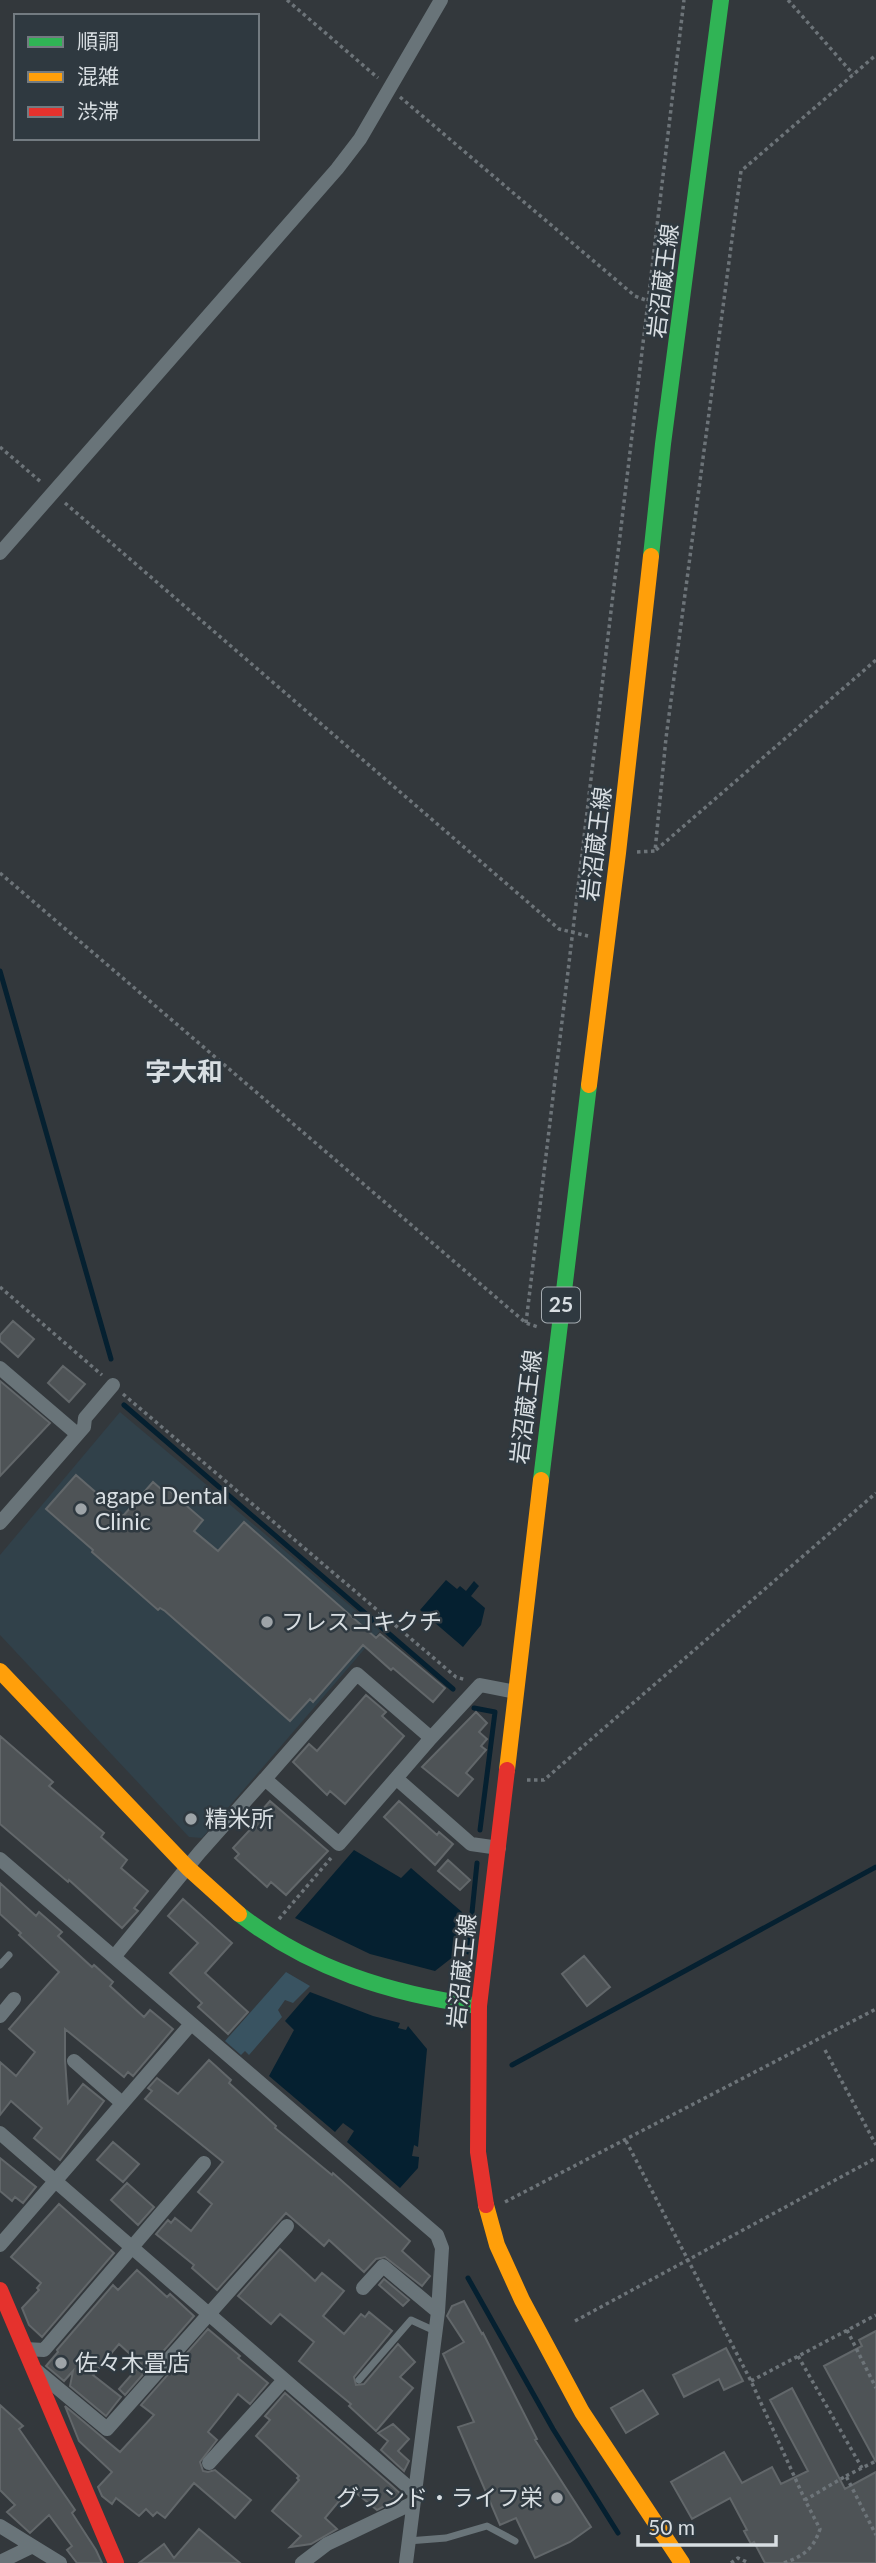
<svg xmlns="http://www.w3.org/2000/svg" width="876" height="2563" font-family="Lato,'Noto Sans JP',sans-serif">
  <rect width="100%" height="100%" fill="#33383c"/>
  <path fill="#31414a" d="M 120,1412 L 380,1631 L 202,1838 L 189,1837 L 0,1635 L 0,1555 Z"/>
  <path fill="#395361" d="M 286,1972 L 310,1986 L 293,2003 L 285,2000 L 278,2010 L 282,2017 L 249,2055 L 245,2051 L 241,2055 L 225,2041 Z"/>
  <path fill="#052030" d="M 446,1580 L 457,1589 L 460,1586 L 466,1591 L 474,1581 L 479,1586 L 471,1596 L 485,1608 L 481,1625 L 463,1647 L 420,1610 Z
    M 354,1850 L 401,1878 L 411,1868 L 462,1912 L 458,1953 L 435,1971 L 370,1954 L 295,1918 Z
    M 310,1992 L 373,2016 L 400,2023 L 398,2028 L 406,2030 L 408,2026 L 427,2049 L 418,2147 L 414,2145 L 412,2156 L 419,2157 L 418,2168 L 400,2188 L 347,2142 L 354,2131 L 343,2123 L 335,2132 L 269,2076 L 294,2030 L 285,2021 Z"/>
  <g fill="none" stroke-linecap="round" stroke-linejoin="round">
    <path stroke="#052030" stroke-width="5" d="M 0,971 L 111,1359
      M 124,1405 L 453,1689
      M 474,1708 L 495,1712 L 480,1830
      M 468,1952 L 477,1863
      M 512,2065 L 876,1867
      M 468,2278 L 553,2429 L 618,2533"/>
  </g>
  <path fill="#4e5356" stroke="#62676a" stroke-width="2" d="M 13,1321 L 34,1339 L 18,1357 L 0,1341 L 0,1335 Z
    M 63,1366 L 85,1384 L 69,1402 L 48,1383 Z
    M 0,1381 L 50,1423 L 0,1476 Z
    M 76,1475 L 123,1516 L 153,1482 L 162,1490 L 165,1487 L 203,1520 L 194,1531 L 218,1551 L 244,1522 L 376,1638 L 380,1634 L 445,1688 L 433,1702 L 393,1668 L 391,1670 L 363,1645 L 313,1702 L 310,1699 L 290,1721 L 165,1611 L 160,1608 L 158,1610 L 92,1552 L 93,1550 L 46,1509 Z
    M 366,1695 L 386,1712 L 382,1716 L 404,1736 L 345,1804 L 330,1791 L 327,1795 L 293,1762 L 309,1744 L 317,1751 Z
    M 476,1712 L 487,1723 L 479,1732 L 487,1739 L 481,1746 L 486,1750 L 466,1773 L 473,1779 L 458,1796 L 422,1767 Z
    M 0,1736 L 53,1782 L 49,1786 L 104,1833 L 101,1837 L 127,1860 L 121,1868 L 148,1891 L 134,1908 L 138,1911 L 122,1928 L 69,1880 L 68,1882 L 0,1824 Z
    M 270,1801 L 328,1851 L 286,1895 L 271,1882 L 267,1887 L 235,1858 L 239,1854 L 233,1848 L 258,1821 L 255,1818 Z
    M 399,1801 L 437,1835 L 439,1832 L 453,1844 L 435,1865 L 384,1817 Z
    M 448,1860 L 470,1880 L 460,1890 L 438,1871 Z
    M 0,1883 L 36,1916 L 39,1912 L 62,1932 L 58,1936 L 92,1967 L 94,1965 L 113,1982 L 110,1986 L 144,2017 L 150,2010 L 173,2029 L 133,2076 L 128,2072 L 124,2077 L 65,2029 L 65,2060 L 68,2103 L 83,2084 L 104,2101 L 60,2160 L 34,2138 L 42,2128 L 11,2101 L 0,2115 L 0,2062 L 16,2076 L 35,2052 L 9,2029 L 59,1972 L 19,1935 L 21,1933 L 0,1914 Z
    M 183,1899 L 232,1943 L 205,1973 L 248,2012 L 228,2034 L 198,2007 L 202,2003 L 170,1973 L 198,1943 L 168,1916 Z
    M 584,1956 L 610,1987 L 587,2006 L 562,1974 Z
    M 209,2060 L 231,2080 L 229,2083 L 276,2126 L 275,2128 L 332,2175 L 333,2173 L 410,2241 L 402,2251 L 430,2276 L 422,2286 L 385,2257 L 376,2259 L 364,2272 L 329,2240 L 324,2246 L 286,2213 L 217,2290 L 192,2268 L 194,2265 L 156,2234 L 168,2220 L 171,2223 L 175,2218 L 191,2231 L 212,2204 L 198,2192 L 223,2162 L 145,2099 L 152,2091 L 148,2088 L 157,2078 L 178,2094 Z
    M 113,2142 L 139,2164 L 123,2182 L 97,2160 Z
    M 0,2158 L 36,2187 L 23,2203 L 15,2197 L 12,2201 L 0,2191 Z
    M 127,2183 L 154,2207 L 138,2225 L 111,2200 Z
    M 59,2204 L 114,2253 L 42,2337 L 29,2325 L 22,2308 L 39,2290 L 37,2288 L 41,2283 L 11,2257 Z
    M 280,2249 L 315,2281 L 322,2273 L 344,2291 L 323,2316 L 344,2334 L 361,2314 L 365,2317 L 369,2312 L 392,2331 L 354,2377 L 356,2385 L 364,2384 L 398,2344 L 415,2362 L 400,2377 L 413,2388 L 376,2431 L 349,2406 L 351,2404 L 299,2361 L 314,2342 L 280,2314 L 271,2324 L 238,2296 Z
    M 137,2270 L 167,2297 L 170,2294 L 194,2316 L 125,2395 L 119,2389 L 141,2364 L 119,2344 L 93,2375 L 121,2397 L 106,2416 L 70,2386 L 73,2371 L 64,2381 L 46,2366 L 58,2352 L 57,2350 L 113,2285 L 118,2290 Z
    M 384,2279 L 409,2300 L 403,2306 L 379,2285 Z
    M 464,2301 L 482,2334 L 483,2333 L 537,2439 L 535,2440 L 591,2527 L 570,2542 L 535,2558 L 516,2518 L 500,2525 L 458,2427 L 474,2422 L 443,2354 L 464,2342 L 447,2316 L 452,2306 Z
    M 208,2329 L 240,2356 L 238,2358 L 268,2383 L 250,2404 L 238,2394 L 208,2432 L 217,2440 L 200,2462 L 203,2471 L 208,2472 L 215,2470 L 251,2500 L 235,2518 L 194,2483 L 165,2518 L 157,2512 L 153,2516 L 146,2509 L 139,2516 L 116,2498 L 112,2504 L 102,2496 L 98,2487 L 112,2472 L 79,2441 L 65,2406 L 120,2452 L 154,2415 L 141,2405 Z
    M 876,2331 L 876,2462 L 824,2366 L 862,2346 L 859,2340 Z
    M 726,2348 L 743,2381 L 724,2390 L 719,2379 L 684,2397 L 673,2375 Z
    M 792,2388 L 845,2489 L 876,2472 L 876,2563 L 765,2563 L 754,2542 L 751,2544 L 744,2531 L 747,2530 L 730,2498 L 692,2519 L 671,2482 L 724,2452 L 742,2483 L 772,2467 L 781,2484 L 808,2471 L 770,2400 Z
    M 643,2390 L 658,2414 L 626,2433 L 611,2408 Z
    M 285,2393 L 392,2486 L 403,2496 L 401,2498 L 377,2510 L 350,2488 L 325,2518 L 337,2529 L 311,2544 L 290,2547 L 301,2536 L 272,2511 L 299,2480 L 297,2478 L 299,2476 L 256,2436 L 270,2420 L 265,2416 Z
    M 0,2405 L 23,2426 L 19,2429 L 75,2510 L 72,2513 L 96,2550 L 102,2563 L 77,2563 L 67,2550 L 72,2546 L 49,2515 L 30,2533 L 7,2512 L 15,2505 L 0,2490 Z
    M 393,2424 L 409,2439 L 398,2451 L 409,2461 L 404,2471 L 381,2450 L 388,2441 L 378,2433 Z
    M 199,2529 L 240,2563 L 139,2563 L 164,2544 L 174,2558 Z"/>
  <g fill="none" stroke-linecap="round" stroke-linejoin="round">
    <path stroke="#6d7479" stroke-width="3.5" stroke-dasharray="3.5 3.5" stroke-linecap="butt" d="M 287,0 L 378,78
      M 788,0 L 853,74
      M 400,97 L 635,296 L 664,307
      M 0,447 L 41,482
      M 65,503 L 559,929 L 588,936
      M 656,850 L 876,660
      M 637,852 L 655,851 L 666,738 L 741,171 L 876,55
      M 0,873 L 526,1323 L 538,1327
      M 0,1287 L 102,1375
      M 526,1323 L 684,0
      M 123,1394 L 456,1677 L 466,1680
      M 527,1780 L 544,1780 L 876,1493
      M 279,1919 L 331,1858
      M 825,2050 L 876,2145
      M 626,2141 L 751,2381 L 805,2500
      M 505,2202 L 876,2009
      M 575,2321 L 876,2158
      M 847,2330 L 876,2388
      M 798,2356 L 862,2468
      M 751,2381 L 876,2315
      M 846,2476 L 876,2461
      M 731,2563 L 738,2558 L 749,2563
      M 784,2563 C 803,2556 813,2550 820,2529 L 805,2500 L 846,2476 L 876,2535"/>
    <path stroke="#697479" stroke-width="7" d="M 0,1965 L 9,1955
      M 359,2380 L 411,2320 L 435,2331
      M 408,2541 L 446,2538 L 487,2526 L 515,2541"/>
    <path stroke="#697479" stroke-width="14" d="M 0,553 L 337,169 L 360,139 L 441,0
      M 0,1368 L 77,1434
      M 0,1523 L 84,1427 L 85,1418 L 113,1385
      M 431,1738 L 480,1685 L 516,1692
      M 397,1779 L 471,1844 L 499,1848
      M 0,1859 L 437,2235 L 442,2248 L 438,2312 L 406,2563
      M 114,1957 L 199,1853 L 265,1779 L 339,1844 L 431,1738 L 357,1674 L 265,1779
      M 0,2016 L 14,1999
      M 74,2061 L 122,2103
      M 0,2133 L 414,2492
      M 0,2245 L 191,2024
      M 363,2288 L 383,2266 L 438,2312
      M 25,2349 L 44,2350 L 204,2163
      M 37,2371 L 107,2429 L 287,2226
      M 209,2463 L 284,2380
      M 0,2526 L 60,2563
      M 0,2562 L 31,2547
      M 302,2563 L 327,2544 L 413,2503"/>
    <path stroke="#30b455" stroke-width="16" d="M 651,556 L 663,444 L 721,0
      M 541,1480 L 589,1085
      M 239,1914 C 310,1969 391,1994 479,2006"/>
    <path stroke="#ff9f0a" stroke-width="16" d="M 589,1085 L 618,853 L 651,556
      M 0,1671 L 188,1868 L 239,1914
      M 507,1770 L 541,1480
      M 486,2205 L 497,2245 L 522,2300 L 582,2412 L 682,2563"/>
    <path stroke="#e5322d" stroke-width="16" d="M 486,2205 L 478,2152 L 479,2006 L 507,1770
      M 0,2290 L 116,2563"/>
  </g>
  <g fill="#9ea4a8" stroke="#2f3940" stroke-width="2.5">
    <circle cx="81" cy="1509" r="7"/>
    <circle cx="267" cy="1622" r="7"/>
    <circle cx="191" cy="1819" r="7"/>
    <circle cx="61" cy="2363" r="7"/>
    <circle cx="557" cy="2498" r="7"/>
  </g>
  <g text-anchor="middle" stroke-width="5" stroke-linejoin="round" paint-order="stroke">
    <rect fill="#2f3940" stroke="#a5acb1" stroke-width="2" x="542" y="1287.5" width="38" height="35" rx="5"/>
    <g font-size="21" font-weight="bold" fill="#d8dee2">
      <text x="561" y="1312">25</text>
    </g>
    <g font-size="23" fill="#d8dee2" stroke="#2f3940">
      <text transform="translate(663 281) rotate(-83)" y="8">岩沼蔵王線</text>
      <text transform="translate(596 844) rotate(-83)" y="8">岩沼蔵王線</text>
      <text transform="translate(526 1407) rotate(-83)" y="8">岩沼蔵王線</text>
      <text transform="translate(462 1971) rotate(-84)" y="8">岩沼蔵王線</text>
    </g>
    <g font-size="23" fill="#d8dee2" stroke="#2f3940" text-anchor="start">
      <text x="95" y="1504">agape Dental<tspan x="95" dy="26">Clinic</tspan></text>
      <text x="281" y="1630">フレスコキクチ</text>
      <text x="205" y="1827">精米所</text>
      <text x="75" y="2371">佐々木畳店</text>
      <text x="543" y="2506" text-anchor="end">グランド・ライフ栄</text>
    </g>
    <g font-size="26" font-weight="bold" fill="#d8dee2" stroke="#2f3940">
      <text x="184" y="1081">字大和</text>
    </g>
  </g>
  <rect x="14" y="14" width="245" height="126" fill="#2f3940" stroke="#737b81" stroke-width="2"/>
  <rect x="28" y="37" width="35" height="10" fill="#30b455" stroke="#737b81" stroke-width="2"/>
  <text x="77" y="49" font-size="21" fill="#d8dee2">順調</text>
  <rect x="28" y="72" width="35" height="10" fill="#ff9f0a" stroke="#737b81" stroke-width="2"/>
  <text x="77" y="84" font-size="21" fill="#d8dee2">混雑</text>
  <rect x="28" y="107" width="35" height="10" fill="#e5322d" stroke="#737b81" stroke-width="2"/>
  <text x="77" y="119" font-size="21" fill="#d8dee2">渋滞</text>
  <path d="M638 2535v10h138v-10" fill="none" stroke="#d8dee2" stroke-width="3.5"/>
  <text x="648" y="2535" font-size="21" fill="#d8dee2" stroke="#2f3940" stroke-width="5" paint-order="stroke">50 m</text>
</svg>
